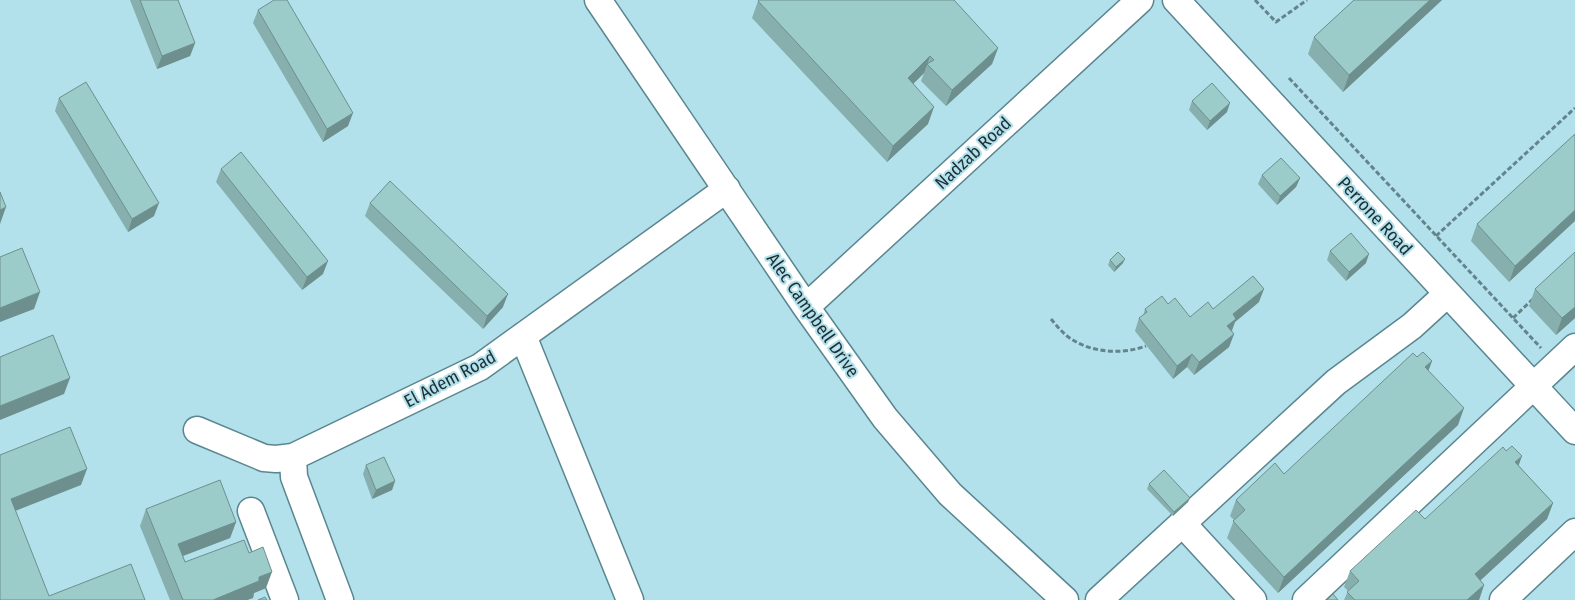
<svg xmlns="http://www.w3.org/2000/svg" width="1575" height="600" font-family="'Fira Sans Condensed',sans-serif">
  <rect width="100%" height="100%" fill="#b2e1ec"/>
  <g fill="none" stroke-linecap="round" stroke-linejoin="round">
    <defs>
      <path id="minor" d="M 598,0 L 806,307 L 885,418 L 950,494 L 1065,600
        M 1176,0 L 1575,431
        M 806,307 L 1140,0
        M 523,336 L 630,600
        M 197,430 L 264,458 L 276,459 L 293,457 L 480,367 L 727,189
        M 293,457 L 294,477 L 340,600
        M 251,511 L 285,600
        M 1182,523 L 1253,600
        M 1099,600 L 1336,382 L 1412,326 L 1447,294
        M 1306,600 L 1575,347
        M 1503,600 L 1575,532"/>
    </defs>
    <use href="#minor" stroke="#5a8690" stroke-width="29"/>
    <path stroke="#64848c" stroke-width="3" stroke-dasharray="5 2.5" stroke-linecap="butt" d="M 1255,0 L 1276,22 L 1307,0
      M 1289,78 L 1541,348
      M 1436,236 L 1575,108
      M 1513,318 L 1534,298
      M 1051,319 C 1056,325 1061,331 1067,336 C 1089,353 1121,355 1146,346"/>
    <use href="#minor" stroke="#fff" stroke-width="26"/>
  </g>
  <path fill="#86afae" d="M 130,0 L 178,0 L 195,43 L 190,56 L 157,69 Z
    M 1354,0 L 1442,0 L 1343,92 L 1308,54 L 1314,37 Z
    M 758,1 L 998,48 L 992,64 L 946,106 L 921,81 L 924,73 L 913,84 L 928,124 L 887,162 L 752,18 Z
    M 258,10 L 348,126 L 323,142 L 253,23 Z
    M 59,98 L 154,216 L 128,232 L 55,111 Z
    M 1192,101 L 1227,112 L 1207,130 L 1189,110 Z
    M 1575,134 L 1509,282 L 1471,241 L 1477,224 Z
    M 221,169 L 323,274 L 302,290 L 216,182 Z
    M 1262,175 L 1300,178 L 1296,187 L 1277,205 L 1258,184 Z
    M 370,203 L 503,307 L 483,329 L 365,216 Z
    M 1330,251 L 1366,263 L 1346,281 L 1327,260 Z
    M 1110,260 L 1123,263 L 1114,272 L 1108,265 Z
    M 1535,289 L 1575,318 L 1556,335 L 1529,306 Z
    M 1259,302 L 1235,322 L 1232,331 L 1234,334 L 1229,347 L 1194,375 L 1187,367 L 1173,379 L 1135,331 L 1139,318 L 1143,316 L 1145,309 L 1168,304 L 1190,317 L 1213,309 Z
    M 1417,357 L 1432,361 L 1428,371 L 1458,425 L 1278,593 L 1227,538 L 1234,520 L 1230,516 L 1236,500 L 1284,474 Z
    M 366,465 L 395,481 L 392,490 L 372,499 L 363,474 Z
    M 1518,465 L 1553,503 L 1547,519 L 1480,580 L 1484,585 L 1479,600 L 1344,600 L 1348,591 L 1344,587 L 1350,571 L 1425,519 Z
    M 1149,484 L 1190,498 L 1188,502 L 1173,516 L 1147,489 Z
    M 146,509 L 236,522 L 230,538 L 183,556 L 185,562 L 266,588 L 254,593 L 253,598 L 247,600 L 170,600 L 140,526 Z"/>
  <path fill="#6d8f8d" d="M 1430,0 L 1442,0 L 1343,92 L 1349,75 Z
    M 195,43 L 190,56 L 157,69 L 162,56 Z
    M 998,48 L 992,64 L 946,106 L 952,90 Z
    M 930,56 L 924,73 L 902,95 L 908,78 Z
    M 1230,103 L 1227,112 L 1207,130 L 1210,121 Z
    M 934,107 L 928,124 L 887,162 L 893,146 Z
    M 353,113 L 348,126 L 323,142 L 327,129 Z
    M 1300,178 L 1296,187 L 1277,205 L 1280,196 Z
    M 159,203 L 154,216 L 128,232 L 132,219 Z
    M 6,207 L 0,224 L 0,210 Z
    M 1575,210 L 1575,221 L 1509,282 L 1515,266 Z
    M 1369,254 L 1366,263 L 1346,281 L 1349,272 Z
    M 1125,259 L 1123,263 L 1114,272 L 1116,267 Z
    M 328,261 L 323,274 L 302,290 L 307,277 Z
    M 1264,289 L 1259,302 L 1235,322 L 1231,332 L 1227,326 L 1233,314 Z
    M 40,292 L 34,309 L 0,322 L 0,308 Z
    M 508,294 L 503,307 L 483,329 L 487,316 Z
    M 1575,307 L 1575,318 L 1556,335 L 1562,318 Z
    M 1234,334 L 1229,347 L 1194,375 L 1199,362 Z
    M 1192,354 L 1187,367 L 1173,379 L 1177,366 Z
    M 1432,361 L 1426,377 L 1425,367 Z
    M 70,378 L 64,394 L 0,420 L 0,406 Z
    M 1464,408 L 1458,425 L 1278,593 L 1284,577 Z
    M 1522,456 L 1516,473 L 1515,462 Z
    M 87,469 L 81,485 L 5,515 L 11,499 Z
    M 395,481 L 392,490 L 372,499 L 376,490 Z
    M 1190,498 L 1188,502 L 1173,516 L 1174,512 Z
    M 1553,503 L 1547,519 L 1469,591 L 1475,574 Z
    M 236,522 L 230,538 L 172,560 L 178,544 Z
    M 272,572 L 266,588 L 254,593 L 253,598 L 247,600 L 213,600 L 259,577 Z
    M 1484,585 L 1479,600 L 1467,600 Z"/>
  <path fill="#9cccca" stroke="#6d8f8d" d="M 140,0 L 178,0 L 195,43 L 162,56 Z
    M 274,0 L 287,0 L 353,113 L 327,129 L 258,10 Z
    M 759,0 L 954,0 L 998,48 L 952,90 L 927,64 L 934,60 L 930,56 L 908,78 L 934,107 L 893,146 L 758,1 Z
    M 1354,0 L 1430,0 L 1349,75 L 1314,37 Z
    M 86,82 L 159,203 L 132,219 L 59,98 Z
    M 1212,83 L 1230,103 L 1210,121 L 1192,101 Z
    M 1575,134 L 1575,210 L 1515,266 L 1477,224 Z
    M 241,152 L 328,261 L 307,277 L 221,169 Z
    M 1281,158 L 1300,178 L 1280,196 L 1262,175 Z
    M 390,181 L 508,294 L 487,316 L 370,203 Z
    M 0,192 L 6,207 L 0,210 Z
    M 1351,233 L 1369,254 L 1349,272 L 1330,251 Z
    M 22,248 L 40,292 L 0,308 L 0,257 Z
    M 1118,252 L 1125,259 L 1116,267 L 1110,260 Z
    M 1575,252 L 1575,307 L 1562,318 L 1535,289 Z
    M 1253,276 L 1264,289 L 1233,314 L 1236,319 L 1227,326 L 1234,334 L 1199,362 L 1192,354 L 1177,366 L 1139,318 L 1147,312 L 1145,309 L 1162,296 L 1168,304 L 1175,298 L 1190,317 L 1208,302 L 1213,309 Z
    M 53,335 L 70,378 L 0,406 L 0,357 Z
    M 1423,352 L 1432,361 L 1425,367 L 1464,408 L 1284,577 L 1233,521 L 1245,510 L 1236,500 L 1275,463 L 1284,474 L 1413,353 L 1417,357 Z
    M 70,427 L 87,469 L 11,499 L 49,596 L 131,564 L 145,600 L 0,600 L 0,455 Z
    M 1512,446 L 1522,456 L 1515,462 L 1553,503 L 1475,574 L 1484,585 L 1467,600 L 1355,600 L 1347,592 L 1359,581 L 1350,571 L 1416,510 L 1425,519 L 1503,447 L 1506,451 Z
    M 384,457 L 395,481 L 376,490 L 366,465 Z
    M 1164,470 L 1190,498 L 1174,512 L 1149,484 Z
    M 220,480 L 236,522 L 178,544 L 185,562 L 244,540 L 249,553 L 263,547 L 272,572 L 259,577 L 259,581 L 213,600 L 183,600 L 146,509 Z
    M 1333,594 L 1338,600 L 1327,600 Z
    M 265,597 L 267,600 L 258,600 Z"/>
  <g text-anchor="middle" stroke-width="4" stroke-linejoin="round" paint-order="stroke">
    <g font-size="18" fill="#1d2f34" stroke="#b2e1ec">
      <text transform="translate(973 153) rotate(-43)" y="6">Nadzab Road</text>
      <text transform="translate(1375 216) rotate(47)" y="6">Perrone Road</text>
      <text transform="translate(813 315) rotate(55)" y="6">Alec Campbell Drive</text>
      <text transform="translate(450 379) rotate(-28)" y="6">El Adem Road</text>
    </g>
  </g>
</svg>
